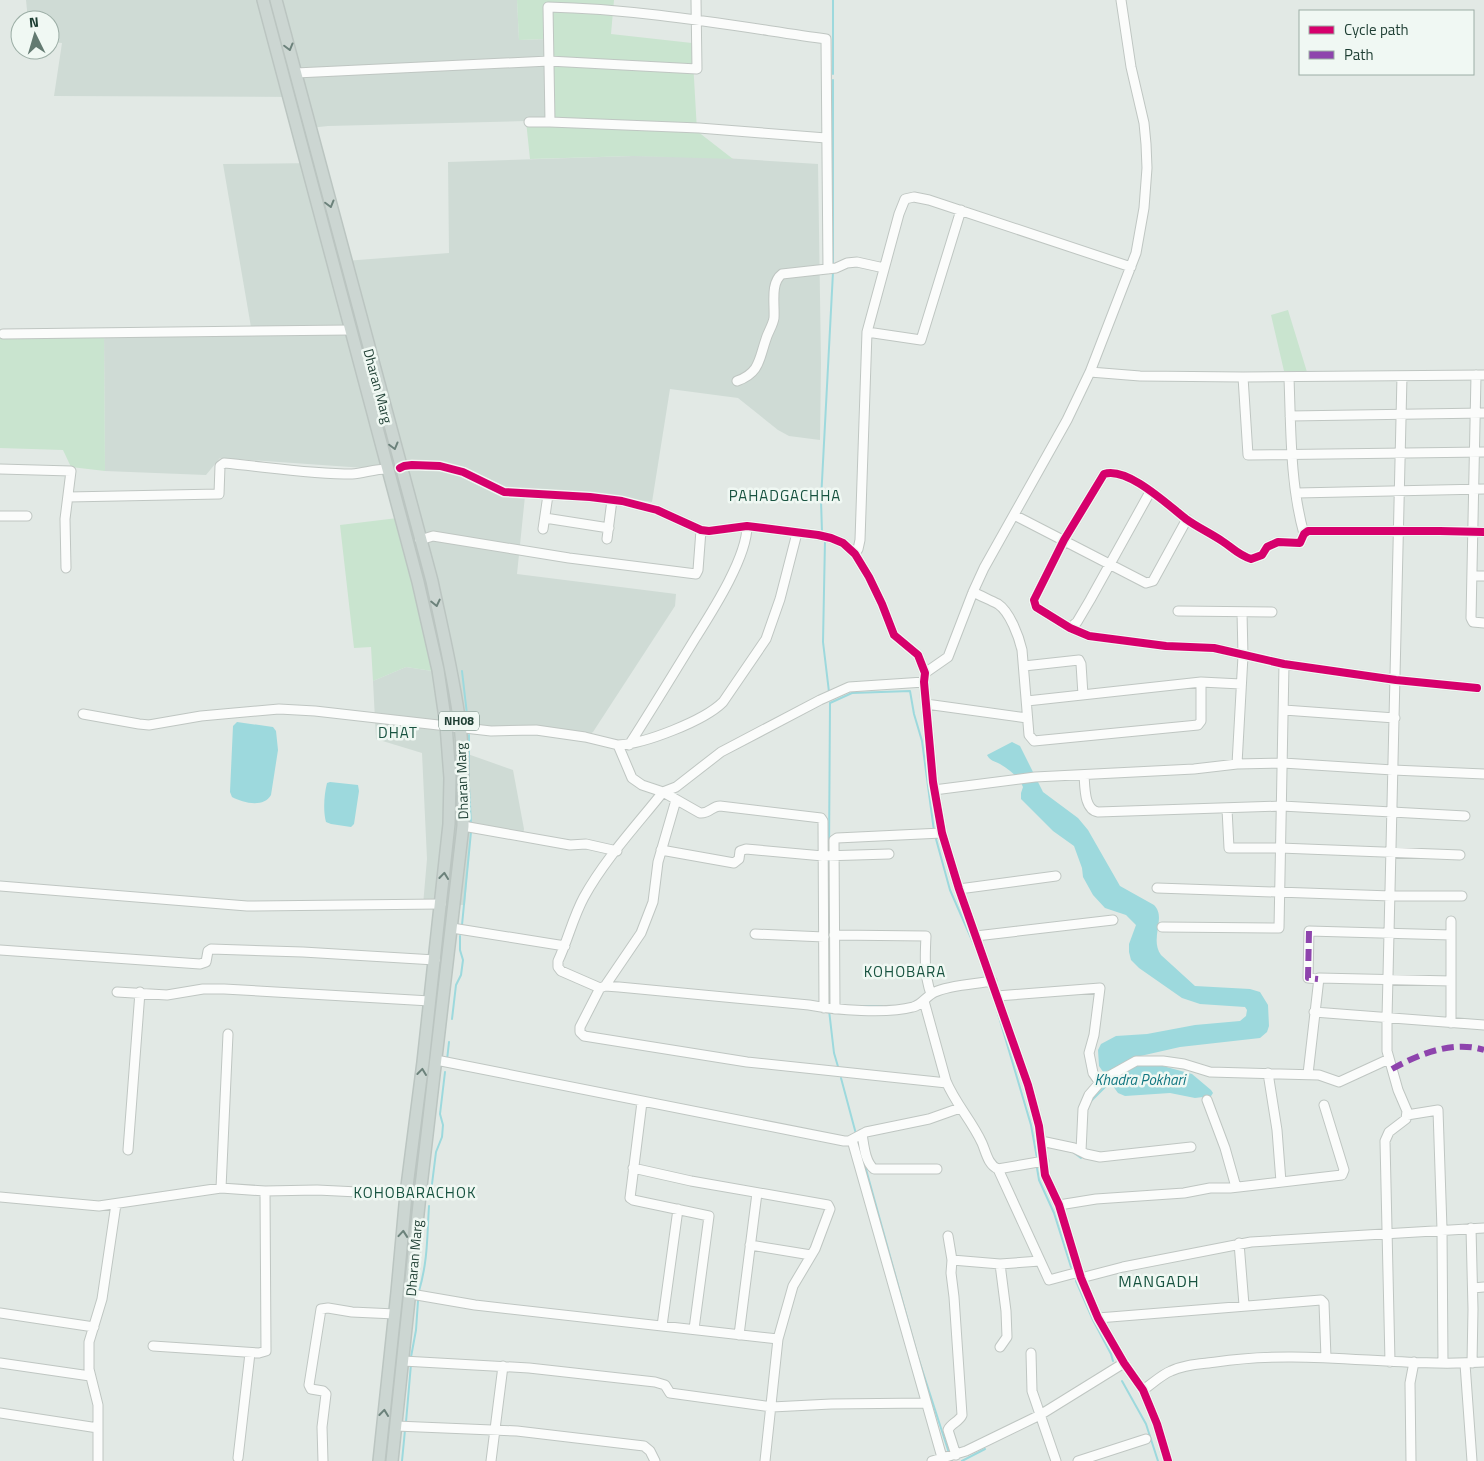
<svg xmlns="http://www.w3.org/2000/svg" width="1484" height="1461" font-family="'Titillium Web',sans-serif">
  <rect width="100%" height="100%" fill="#e2e9e5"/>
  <path fill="#cfdbd5" d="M 26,0 L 517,0 L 519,40 L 549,39 L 550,122 L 526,121 L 328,126 L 310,128 L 302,97 L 54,96 L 62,43 L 50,42 L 50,20 L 28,20 Z
    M 633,156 L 708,157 L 818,164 L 821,363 L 820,440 L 789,436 L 778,430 L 738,398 L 670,389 L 652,502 L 579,492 L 525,496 L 517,574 L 676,594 L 675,606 L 593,732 L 585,737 L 460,726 L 462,752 L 513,770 L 524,829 L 522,840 L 471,832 L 465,905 L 423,905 L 427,859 L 422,753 L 376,739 L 373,681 L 406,667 L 452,674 L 400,468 L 379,469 L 220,458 L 206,475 L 105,471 L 104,335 L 252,333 L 223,164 L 319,163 L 345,261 L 449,253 L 448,162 Z"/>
  <path fill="#c9e4cf" d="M 517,0 L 614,0 L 611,34 L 692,43 L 697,131 L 733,159 L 633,156 L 530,159 L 526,121 L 550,122 L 548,39 L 519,40 Z
    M 1288,310 L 1307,372 L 1284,371 L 1271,315 Z
    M 104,335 L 105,471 L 71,467 L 63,450 L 0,448 L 0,336 Z
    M 414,516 L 413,540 L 427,565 L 452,674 L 406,667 L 373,681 L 371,647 L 354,648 L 340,525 Z"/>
  <path fill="#9dd9dd" d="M 237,722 L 273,727 L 276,731 L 278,750 L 271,795 C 264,808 243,803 232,797 L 230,792 L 233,726 Z
    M 1012,742 L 1020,746 L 1043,792 L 1078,818 L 1088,830 L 1120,886 L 1154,905 C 1167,918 1149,938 1161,955 L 1195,986 L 1250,989 L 1260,992 L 1268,1005 L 1269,1026 L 1267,1032 L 1260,1038 L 1180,1047 L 1136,1057 L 1138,1065 L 1163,1066 L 1192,1074 L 1211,1090 L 1213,1093 L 1211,1096 L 1195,1098 L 1170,1093 L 1125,1096 L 1118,1093 L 1110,1082 L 1099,1066 L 1098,1050 L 1101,1044 L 1116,1036 L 1147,1034 L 1195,1025 L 1240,1021 L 1246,1016 L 1247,1010 L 1245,1007 L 1200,1004 L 1182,998 L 1139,968 L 1131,960 L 1129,952 L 1129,944 L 1136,925 L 1126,915 L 1105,908 L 1093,895 L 1083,877 L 1082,868 L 1074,846 L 1053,831 L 1021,799 L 1021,793 L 1023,787 C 1019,777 1010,770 1000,764 C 995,761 990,761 987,755 Z
    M 330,782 L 358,785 L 359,791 L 354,824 L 351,827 L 331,824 L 326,822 C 323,811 324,795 327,783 Z"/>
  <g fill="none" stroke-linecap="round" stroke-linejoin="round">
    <path stroke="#9dd9dd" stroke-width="2" d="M 833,0 L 833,74
      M 833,265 L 833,80
      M 822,532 L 821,500 L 833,272
      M 825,540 L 823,642 L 829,692
      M 462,671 L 468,723
      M 469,735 L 469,786 L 471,824
      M 936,839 L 950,890 L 975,947
      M 829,853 L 830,703 L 852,693 L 910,691 L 914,714 L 922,741 L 934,831
      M 462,925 L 471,832
      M 994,1000 L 1031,1125 L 1037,1158
      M 829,1004 L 829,859
      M 859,1006 L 882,1006
      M 829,1010 L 834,1053 L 839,1070
      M 452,1019 L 456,985 L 461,975 L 463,960 L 460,950 L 460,936
      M 447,1060 L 449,1042
      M 841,1078 L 856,1134
      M 1090,1102 L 1110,1082
      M 1073,1152 L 1081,1158
      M 864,1162 L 917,1354 L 949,1453
      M 1037,1168 L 1039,1180 L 1054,1213 L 1071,1267
      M 431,1192 L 436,1152 L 442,1137 L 443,1125 L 440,1114 L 445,1072
      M 1076,1281 L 1093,1320 L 1111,1354 L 1113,1361
      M 419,1291 C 428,1260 427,1237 429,1206
      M 411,1357 L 416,1330 L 418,1301
      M 1122,1381 L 1146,1424 L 1158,1461
      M 406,1422 L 411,1364
      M 952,1460 L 952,1461
      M 402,1461 L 405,1430
      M 962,1461 L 985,1449"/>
    <defs>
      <path id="minor" d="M 296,73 L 549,61 L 697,69 L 696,0
        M 529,122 L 550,122 L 699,128 L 826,138
        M 550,122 L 548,7 C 641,9 734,26 826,39 L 828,269
        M 867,332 L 921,340 L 961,210
        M 3,334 L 350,330
        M 1090,372 L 1140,376 L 1243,377 L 1484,375
        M 1476,375 L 1471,618 L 1473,622 L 1484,623
        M 1243,377 L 1248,455 L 1484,452
        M 1289,378 C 1291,429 1290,484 1304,534
        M 737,381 C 760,373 759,359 766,339 C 768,332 773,325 774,318 C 775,304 770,283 782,274 L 836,268 L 847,263 L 857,262 L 884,268
        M 1290,416 L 1484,413
        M 400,468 L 404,466 L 412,465 L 440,466 L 463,472 L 504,492 L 590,497 L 622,501 L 657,510 L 701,530 L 709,531 L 747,526 L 818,535 L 831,538 L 843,543 L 855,554 L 869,577 L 882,604 L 894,635 L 918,655 L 925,673 L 924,682 L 933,782 L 942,833 L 959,889 L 1028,1085 L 1039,1126 L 1045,1175 L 1059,1205 L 1081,1278 L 1098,1318 L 1124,1363 L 1143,1390 L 1157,1424 L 1168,1461
        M 0,469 L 71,471 L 65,519 L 66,568
        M 1297,493 L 1484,489
        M 68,497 L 219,494 L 220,466 L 224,463 C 267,467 310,474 352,474 C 364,473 375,469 387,469
        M 1014,515 L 1146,583 L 1153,581 L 1187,519
        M 0,516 L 27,516
        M 545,518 L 609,528
        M 543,529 L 548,495
        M 607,539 L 612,500
        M 420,540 L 433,536 L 569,558 L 696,574 L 698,570 L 701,530
        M 855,554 L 858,549 L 860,540 L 867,332 L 899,214 L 905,199 L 914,197 L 929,200 L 1131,267
        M 1472,576 L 1484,576
        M 973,592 C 981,596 990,600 998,604 C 1010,612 1019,637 1022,650 L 1029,735 L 1034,741 L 1198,725 L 1201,721 L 1201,682
        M 1178,611 L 1272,612
        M 1070,628 L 1077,622 L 1090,600 L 1150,492
        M 1024,666 L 1079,660 L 1081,664 L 1083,695
        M 925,673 L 948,657 L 973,592 L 984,568 L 1067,420 L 1090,372 L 1136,253 L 1144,208 L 1147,168 L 1146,144 L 1144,123 L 1131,67 L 1121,0
        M 1477,688 L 1396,680 L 1284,664 L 1214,648 L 1166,646 L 1089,636 L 1070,628 L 1036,607 L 1034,600 L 1064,540 L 1104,474 C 1127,466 1168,505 1186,519 C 1197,527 1210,533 1222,541 C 1233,548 1238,555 1251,559 L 1262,555 L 1267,547 L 1278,542 L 1300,543 L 1304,534 L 1308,531 L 1440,531 L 1484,532
        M 1027,701 L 1201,682 L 1241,684
        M 926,704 L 1027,718
        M 1284,710 L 1395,718
        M 83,714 L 139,724 L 149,725 L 201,716 L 279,709 L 315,711 L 491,731 L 536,730 L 585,737 L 618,745 L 632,778 L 642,785 L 663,792 L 676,787 L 721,752 L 820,700 L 849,687 L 924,682
        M 618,745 C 644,744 704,721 723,702 L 766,639 L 780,599 L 797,533
        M 629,745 C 652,709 674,673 696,637 C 713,610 747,557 747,526
        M 1237,764 L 1243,656 L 1242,612
        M 1084,775 C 1085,787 1084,810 1098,812 L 1282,806 L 1465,816
        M 934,790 L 1035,777 L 1194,769 L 1237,764 L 1283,763 L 1393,770 L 1484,774
        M 1227,809 L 1229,848 L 1280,848 L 1460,855
        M 463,826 L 570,845 L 586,844 L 617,851
        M 661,850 L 734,863 L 739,859 L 740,851 L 746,849 L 823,856 L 889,854
        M 0,886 L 247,906 L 441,904
        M 1157,888 L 1391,896 L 1462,896
        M 959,889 L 1056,876
        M 1162,927 L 1279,928 L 1284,664
        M 452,928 L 565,946
        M 755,934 L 824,937
        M 834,935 L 926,936 C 925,955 924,975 931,994
        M 976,936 L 1113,920
        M 0,950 L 200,964 L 206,962 L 208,951 L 211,949 L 303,952 L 435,960
        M 1318,979 L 1308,978 L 1309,931 L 1451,935
        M 605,986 L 641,933 L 653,902 L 658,862 L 676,800
        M 600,988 L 580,1027 L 580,1032 L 584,1036 L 747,1062 L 947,1083
        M 117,992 L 167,995 L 203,989 L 224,989 L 430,1001
        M 997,996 L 1100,988 L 1094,1035 L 1089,1053 L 1093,1073 L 1100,1083
        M 924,1001 L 946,1081 C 955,1103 972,1121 982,1143 C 986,1152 988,1165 998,1169 L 1044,1161
        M 824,1008 L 823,821 L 821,818 L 720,806 C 712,806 709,814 700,813 L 663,792 C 636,826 605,859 584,897 C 573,917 568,940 558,961 L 558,967 L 561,971 L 600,988 L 605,986 L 619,987 L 809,1005 C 836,1010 887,1014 913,1007 C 922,1005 926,996 935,992 C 949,985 976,984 992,981
        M 835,1009 L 834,840 L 837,838 L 942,833
        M 1314,1012 L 1484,1025
        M 1451,1023 L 1451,921
        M 436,1060 L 844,1141 L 849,1141 L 866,1132 L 929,1119 L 960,1108
        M 1268,1073 L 1277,1130 L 1281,1182
        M 1308,1074 L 1319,978 L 1451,981
        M 1207,1100 L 1225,1148 L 1236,1187
        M 642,1102 L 630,1198 L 633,1200 L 709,1216 L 694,1329
        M 1407,1115 L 1438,1110 L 1442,1229 L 1443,1363
        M 862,1134 C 864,1145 865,1162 874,1169 L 937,1169
        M 852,1140 L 943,1461
        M 1041,1141 L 1074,1148 L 1086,1154 L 1100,1157 L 1191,1147
        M 128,1150 L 140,992
        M 1081,1151 L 1083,1109 L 1089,1095 L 1102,1080 L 1136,1061 L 1163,1061 L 1184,1064 L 1210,1072 L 1319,1075 L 1339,1082 L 1389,1059
        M 633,1168 L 691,1181 L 828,1205 L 830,1209 L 815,1249 L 793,1286 L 778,1339 L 765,1461
        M 998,1169 L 1049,1280 L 1079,1272
        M 221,1188 L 228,1034
        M 0,1197 L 99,1206 L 221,1188 L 265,1191 L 317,1190 L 420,1195
        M 1059,1205 L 1096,1199 L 1184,1193 L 1210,1188 L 1230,1188 L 1342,1175 L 1344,1170 L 1324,1105
        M 1471,1228 L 1473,1309 L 1472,1363
        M 948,1236 L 952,1260 L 951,1273 L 954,1297 L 962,1415 C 959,1422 951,1423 948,1430 L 956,1455
        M 1239,1243 L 1244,1305
        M 750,1245 L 811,1255
        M 952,1260 L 1000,1264 L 1040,1261
        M 1000,1264 L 1006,1311 L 1007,1337 L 1000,1347
        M 1081,1278 L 1123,1267 L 1251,1242 L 1484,1228
        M 1473,1288 L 1484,1287
        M 411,1294 L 475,1305 L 778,1339
        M 0,1313 L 94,1327
        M 1098,1318 L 1321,1300 L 1324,1303 L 1326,1358
        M 662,1326 L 678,1209
        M 739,1335 L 757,1193
        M 153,1346 L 259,1353 L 266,1351 L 265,1191
        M 1031,1353 L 1032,1391 L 1056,1461
        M 403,1361 L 529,1368 L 655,1382 L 665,1385 L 670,1393 L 772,1407 L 831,1404 L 926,1403
        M 1390,1362 L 1385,1141 L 1389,1132 L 1406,1119 L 1407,1111 L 1398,1090 L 1387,1051 L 1387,1019 L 1402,376
        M 0,1363 L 90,1376
        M 1465,1364 L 1472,1461
        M 1143,1390 C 1152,1384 1161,1375 1171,1371 C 1185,1364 1202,1364 1216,1362 C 1305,1348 1395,1368 1484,1362
        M 0,1413 L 98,1428
        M 396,1426 L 517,1431 L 644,1446 L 650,1451 L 655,1461
        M 238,1458 L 250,1353
        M 98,1461 L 98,1405 L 89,1369 L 89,1342 L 102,1299 L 116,1204
        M 323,1461 L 322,1427 L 326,1394 L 323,1391 L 311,1389 L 309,1385 L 321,1309 L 328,1308 L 352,1312 L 395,1314
        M 491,1461 L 503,1366
        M 932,1461 L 966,1451 L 1040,1415 L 1124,1363
        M 1078,1461 L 1146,1439
        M 1411,1461 L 1410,1383 L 1414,1362"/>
      <path id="major" d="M 263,0 L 418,582 L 438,670 L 446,725 L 450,778 L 449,824 L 423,1062 L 406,1194 L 397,1292 L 379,1461
        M 276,0 L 432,581 C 442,629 454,677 460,725 C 464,759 463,792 463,826 L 420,1195 L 392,1461"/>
    </defs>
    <use href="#minor" stroke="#bfc6c2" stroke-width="11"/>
    <use href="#major" stroke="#bbc5c1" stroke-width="14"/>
    <use href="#minor" stroke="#fbfcfb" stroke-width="9"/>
    <use href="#major" stroke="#ccd6d2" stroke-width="11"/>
    <path stroke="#8e44ad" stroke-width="6" stroke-dasharray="12 6" stroke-linecap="butt" d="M 1309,931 L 1308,978 L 1318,979
      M 1392,1069 C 1419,1054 1453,1040 1484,1050"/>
    <defs>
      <path id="cycleway" d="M 400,468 L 404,466 L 412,465 L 440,466 L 463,472 L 504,492 L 590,497 L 622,501 L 657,510 L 701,530 L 709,531 L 747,526 L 818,535 L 831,538 L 843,543 L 855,554 L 869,577 L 882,604 L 894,635 L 918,655 L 925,673 L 924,682 L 933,782 L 942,833 L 959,889 L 1028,1085 L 1039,1126 L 1045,1175 L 1059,1205 L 1081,1278 L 1098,1318 L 1124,1363 L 1143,1390 L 1157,1424 L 1168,1461
        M 1477,688 L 1396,680 L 1284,664 L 1214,648 L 1166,646 L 1089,636 L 1070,628 L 1036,607 L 1034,600 L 1064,540 L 1104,474 C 1127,466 1168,505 1186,519 C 1197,527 1210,533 1222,541 C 1233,548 1238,555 1251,559 L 1262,555 L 1267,547 L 1278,542 L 1300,543 L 1304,534 L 1308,531 L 1440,531 L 1484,532"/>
    </defs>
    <use href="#cycleway" stroke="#f0f8f3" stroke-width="11"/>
    <use href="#cycleway" stroke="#d6006c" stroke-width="8"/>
  </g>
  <defs><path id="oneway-chevron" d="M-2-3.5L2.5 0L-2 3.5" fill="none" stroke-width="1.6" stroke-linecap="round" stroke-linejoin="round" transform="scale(1.25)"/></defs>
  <g stroke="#6c827b">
    <use href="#oneway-chevron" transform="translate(289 47) rotate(75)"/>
    <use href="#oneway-chevron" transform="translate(330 204) rotate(75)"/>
    <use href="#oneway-chevron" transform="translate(394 446) rotate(75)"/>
    <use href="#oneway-chevron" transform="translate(436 603) rotate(77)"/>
    <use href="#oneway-chevron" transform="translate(444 876) rotate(-84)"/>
    <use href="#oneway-chevron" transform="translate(422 1072) rotate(-83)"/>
    <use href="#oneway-chevron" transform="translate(403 1234) rotate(-85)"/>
    <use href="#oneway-chevron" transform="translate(384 1413) rotate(-84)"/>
  </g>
  <g text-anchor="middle" stroke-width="5" stroke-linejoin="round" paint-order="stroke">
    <rect fill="#f0f8f3" stroke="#5d766d" stroke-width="1" x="439" y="711.5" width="40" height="19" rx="4"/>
    <g font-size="12" font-weight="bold" fill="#1e3e33">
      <text x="459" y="725">NH08</text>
    </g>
    <g font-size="14" fill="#1e3e33" stroke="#f0f8f3">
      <text transform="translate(378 386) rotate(75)" y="5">Dharan Marg</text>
      <text transform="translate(462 781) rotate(-92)" y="5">Dharan Marg</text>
      <text transform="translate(414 1258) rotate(-85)" y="5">Dharan Marg</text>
    </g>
    <g font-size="15" letter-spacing="1" fill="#185340" stroke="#f0f8f3">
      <text x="785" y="501">PAHADGACHHA</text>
      <text x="398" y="738">DHAT</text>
      <text x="905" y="977">KOHOBARA</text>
      <text x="415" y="1198">KOHOBARACHOK</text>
    </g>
    <g font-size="15" font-style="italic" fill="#117781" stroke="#f0f8f3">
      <text x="1140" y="1085">Khadra Pokhari</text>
    </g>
    <g font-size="16" letter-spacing="1" fill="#185340" stroke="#f0f8f3">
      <text x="1159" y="1287">MANGADH</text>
    </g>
  </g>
  <rect x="1299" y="10" width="175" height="65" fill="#f0f8f3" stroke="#9caea6"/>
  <rect x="1309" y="26" width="25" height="8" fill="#d6006c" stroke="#9caea6"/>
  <text x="1344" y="35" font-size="15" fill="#1e3e33">Cycle path</text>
  <rect x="1309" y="51" width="25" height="8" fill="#8e44ad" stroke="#9caea6"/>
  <text x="1344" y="60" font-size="15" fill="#1e3e33">Path</text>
  <g transform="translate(35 35) rotate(355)"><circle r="24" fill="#f0f8f3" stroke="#9caea6"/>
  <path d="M0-4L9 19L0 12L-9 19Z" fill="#637a71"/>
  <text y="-8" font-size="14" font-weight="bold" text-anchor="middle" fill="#1e3e33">N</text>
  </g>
</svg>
